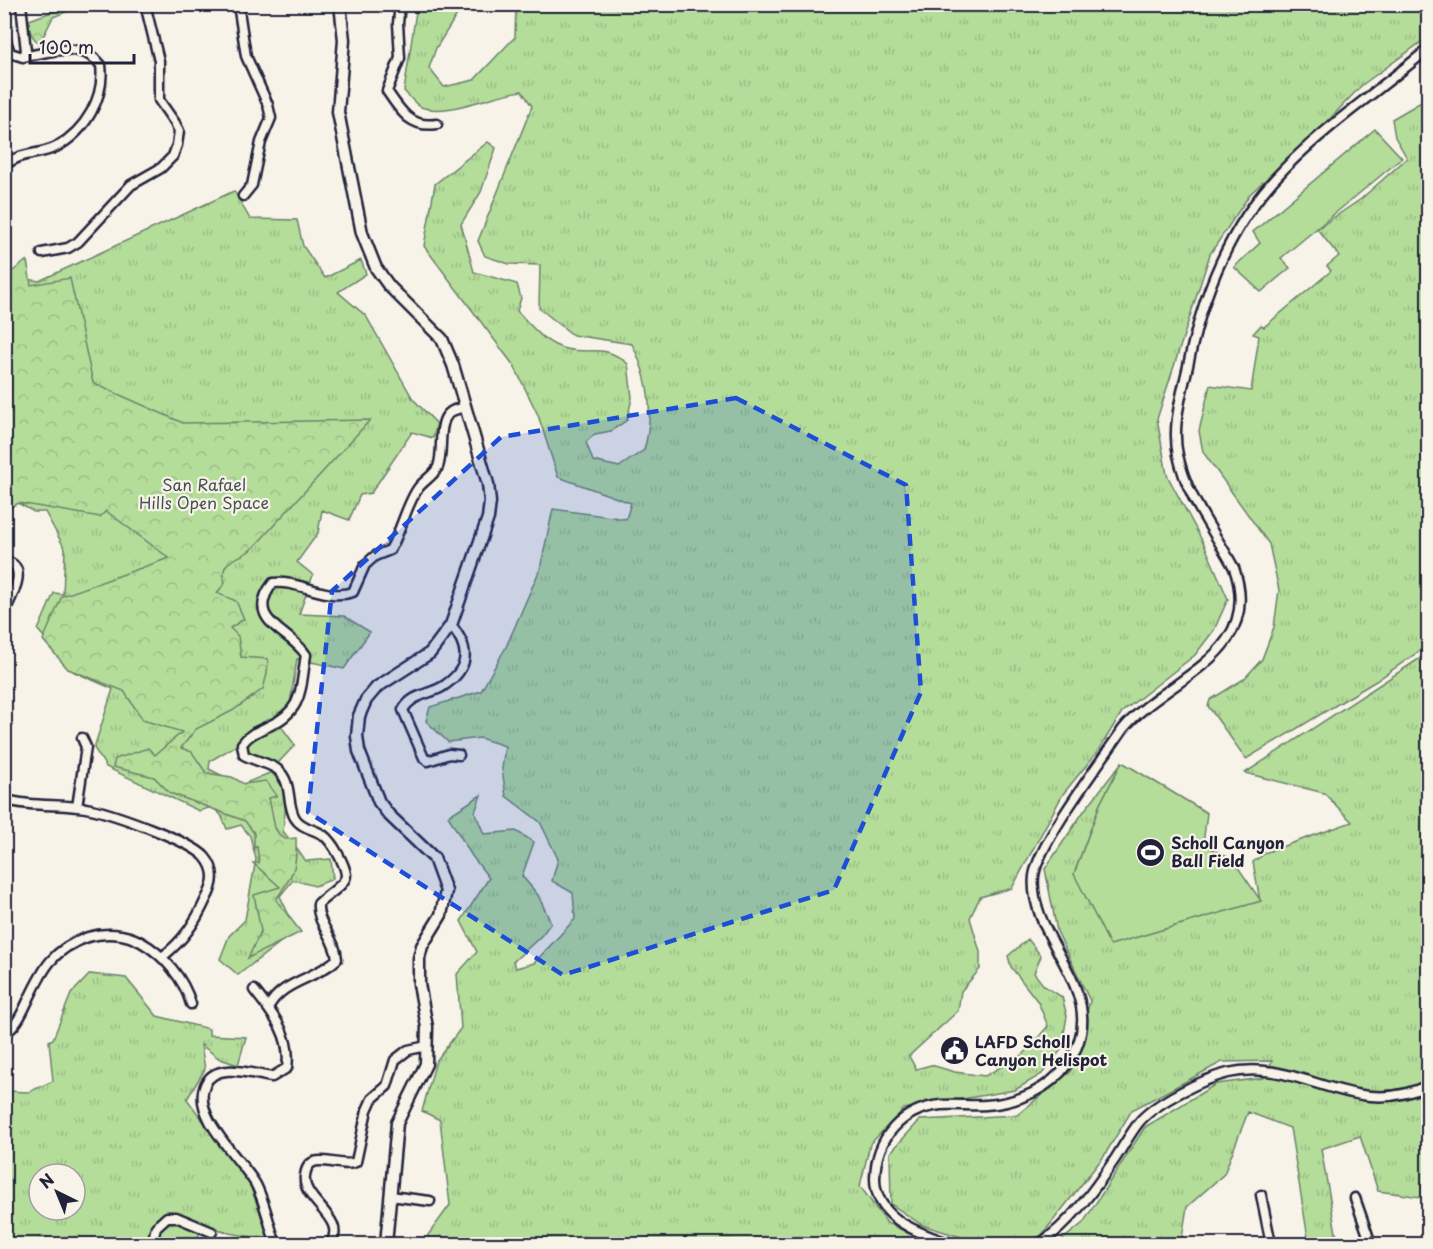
<svg xmlns="http://www.w3.org/2000/svg" width="1433" height="1249" font-family="'Playpen Sans',sans-serif">
  <defs>
    <pattern id="grass-tufts" width="24" height="20" patternUnits="userSpaceOnUse" patternTransform="scale(1.5)"><rect width="24" height="20" fill="#b4dd9a"/><path d="M3 7l-1-3M5 7V3M7 7l1-3M15 17l-1-3M17 17v-4M19 17l1-3" fill="none" stroke="#9abd86"/></pattern>
    <pattern id="park-crowns" width="20" height="18" patternUnits="userSpaceOnUse" patternTransform="scale(1.5)"><rect width="20" height="18" fill="#b4dd9a"/><path d="M2 6a3 3 0 1 1 6 0M12 15a3 3 0 1 1 6 0" fill="none" stroke="#9abd86"/></pattern>
  </defs>
  <rect width="100%" height="100%" fill="#f7f3e8"/>
  <filter id="ink" filterUnits="userSpaceOnUse"><feTurbulence type="fractalNoise" baseFrequency=".0167" numOctaves="2"/><feDisplacementMap in="SourceGraphic" scale="12" xChannelSelector="R" yChannelSelector="G"/><feConvolveMatrix kernelMatrix="1 2 1 2 8 2 1 2 1" color-interpolation-filters="sRGB"/></filter>
  <g filter="url(#ink)">
    <path fill="url(#grass-tufts)" stroke="#6b806a" stroke-width="1.5" fill-rule="evenodd" d="M 417,5 L 463,5 L 436,48 L 429,68 L 444,87 L 474,80 L 515,37 L 516,5 L 1428,5 L 1428,37 L 1362,85 L 1322,127 L 1250,194 L 1210,254 L 1157,419 L 1167,475 L 1205,546 L 1228,599 L 1214,630 L 1195,655 L 1122,712 L 1098,751 L 1063,794 L 1012,888 L 980,897 L 970,918 L 980,952 L 980,969 L 961,991 L 958,1011 L 909,1056 L 916,1069 L 931,1065 L 955,1072 L 985,1076 L 1024,1054 L 1048,1026 L 1038,1002 L 1011,967 L 1008,956 L 1028,939 L 1041,956 L 1034,973 L 1044,986 L 1062,997 L 1067,1016 L 1061,1050 L 1042,1074 L 1015,1090 L 904,1109 L 870,1144 L 860,1186 L 887,1223 L 932,1244 L 426,1244 L 428,1235 L 450,1205 L 440,1120 L 422,1111 L 436,1061 L 461,1028 L 457,974 L 477,952 L 461,921 L 489,878 L 472,856 L 448,816 L 481,795 L 475,812 L 484,834 L 516,831 L 534,842 L 522,876 L 538,895 L 551,923 L 541,936 L 513,962 L 516,968 L 534,963 L 575,919 L 573,893 L 552,881 L 558,859 L 540,822 L 506,796 L 502,769 L 505,746 L 480,738 L 448,742 L 426,721 L 430,707 L 481,691 L 506,647 L 540,569 L 553,509 L 626,519 L 631,503 L 558,477 L 538,415 L 514,366 L 424,246 L 435,184 L 488,142 L 496,148 L 481,192 L 461,224 L 474,272 L 517,284 L 521,298 L 517,311 C 532,326 544,344 566,349 C 593,355 604,343 628,364 L 632,398 L 627,420 L 611,431 L 595,434 L 586,442 L 593,461 L 619,467 L 644,450 C 655,412 649,378 632,344 L 573,335 L 539,308 L 540,265 L 509,264 L 485,256 L 478,241 L 532,106 L 522,91 C 493,94 447,117 421,107 C 415,104 409,96 404,91 Z
      M 1428,98 L 1428,645 L 1376,681 L 1246,759 L 1208,706 L 1210,700 L 1244,679 L 1262,659 L 1274,627 L 1279,590 L 1269,544 L 1203,452 L 1199,431 L 1210,385 L 1251,391 L 1259,336 L 1253,334 L 1261,325 L 1264,327 L 1331,271 L 1327,266 L 1339,256 L 1317,229 L 1361,199 L 1407,158 L 1395,137 L 1392,119 Z
      M 234,191 L 250,219 L 297,220 L 303,246 L 325,278 L 361,260 L 366,274 L 338,292 L 366,316 L 413,399 L 437,424 L 433,438 L 412,432 L 371,493 L 360,495 L 349,520 L 322,510 L 318,533 L 297,562 L 313,575 L 299,614 L 344,616 L 370,632 L 344,669 L 297,659 L 290,704 L 274,717 L 295,745 L 277,764 L 235,746 L 210,761 L 209,769 L 241,785 L 272,772 L 287,794 L 283,831 L 306,861 L 331,859 L 333,879 L 315,886 L 293,880 L 280,896 L 296,930 L 238,975 L 220,959 L 229,936 L 245,920 L 256,859 L 250,836 L 241,825 L 227,829 L 221,815 L 212,807 L 199,811 L 106,767 L 94,748 L 113,689 L 74,672 L 38,630 L 54,593 L 63,594 L 65,549 L 45,512 L 34,512 L 16,502 L 5,515 L 4,275 L 39,281 Z
      M 1428,653 L 1428,1198 L 1378,1191 L 1360,1136 L 1321,1149 L 1338,1244 L 1309,1244 L 1290,1128 L 1248,1112 L 1224,1174 L 1187,1207 L 1181,1244 L 1057,1244 L 1083,1223 L 1145,1127 L 1216,1084 L 1263,1078 L 1272,1061 L 1222,1062 L 1132,1110 L 1104,1156 L 1041,1236 L 1011,1244 L 984,1244 L 922,1225 L 891,1204 L 890,1153 L 920,1120 L 1017,1115 L 1070,1072 L 1090,1001 L 1057,931 L 1045,869 L 1084,811 L 1122,762 L 1100,804 L 1074,874 L 1260,901 L 1253,862 L 1267,852 L 1352,822 L 1324,793 L 1245,773 Z
      M 90,974 L 126,978 L 157,1016 L 209,1029 L 209,1035 L 246,1037 L 238,1065 L 220,1059 L 201,1045 L 205,1069 L 187,1099 L 250,1185 L 270,1240 L 229,1233 L 201,1223 L 197,1244 L 5,1244 L 4,1091 L 29,1092 L 53,1081 L 49,1041 L 53,1039 L 71,994 ZM 39,1174 L 75,1174 L 75,1210 L 39,1210 Z"/>
    <path fill="url(#park-crowns)" stroke="#6b806a" stroke-width="1.5" d="M 71,5 L 83,5 L 53,17 L 40,43 C 31,38 28,30 29,20 Z
      M 27,260 L 31,285 L 70,278 L 93,383 L 183,423 L 370,420 C 332,462 293,504 255,546 C 240,562 218,556 225,583 L 217,593 L 236,601 L 244,619 L 230,628 L 238,636 L 241,657 L 268,659 L 267,674 L 263,689 L 232,711 L 196,729 L 181,748 L 192,752 L 206,773 L 232,777 L 244,784 L 266,781 L 277,796 L 269,798 L 275,828 L 280,836 L 286,839 L 296,838 C 297,872 293,873 276,900 L 301,932 L 248,958 L 261,931 L 254,895 L 280,887 L 253,863 L 259,863 L 257,846 L 254,848 L 254,833 L 245,821 L 170,793 L 154,777 L 113,767 L 115,759 L 148,748 L 155,755 L 182,732 L 143,720 L 124,691 L 68,669 L 43,640 L 62,596 L 169,558 L 106,511 L 100,517 L 19,503 L 5,509 L 5,277 Z"/>
    <path fill="#b4dd9a" stroke="#6b806a" stroke-width="1.5" d="M 1375,129 L 1402,158 L 1281,258 L 1290,268 L 1261,292 L 1234,267 L 1260,243 L 1253,232 Z
      M 1122,762 L 1207,813 L 1203,844 L 1233,860 L 1261,901 L 1110,945 L 1074,874 L 1100,804 Z"/>
    <g fill="none" stroke-linecap="round" stroke-linejoin="round">
      <defs>
        <path id="minor" d="M 238,4 L 246,56 L 268,105 L 271,118 L 261,142 L 252,185 L 243,196
          M 400,4 L 398,23 L 400,58 L 387,91 C 401,112 411,128 437,124
          M 4,34 L 10,53 L 23,57
          M 4,166 C 21,151 38,156 56,147 C 86,131 105,97 101,65 C 80,40 50,52 23,57 L 26,51 L 21,4
          M 42,253 L 68,248 L 78,242 L 131,185 L 161,168 L 173,156 L 177,145 L 179,131 L 175,123 L 159,100 L 159,61 L 145,4
          M 4,561 C 31,565 11,598 4,613
          M 451,625 C 471,649 470,669 442,687 C 428,695 412,694 403,710 L 424,758 L 428,761 L 449,754 L 459,755
          M 4,799 C 31,808 63,803 91,809 C 114,814 191,841 205,857 C 217,871 214,885 206,899 C 195,923 183,941 162,957
          M 77,807 L 86,747 L 82,738
          M 254,990 C 273,1014 292,1036 287,1068 L 272,1077 C 252,1074 215,1061 205,1085 C 191,1115 240,1158 255,1183 C 265,1201 269,1226 276,1244
          M 268,1008 C 282,980 315,980 337,959 C 336,939 316,923 318,904 C 325,896 346,885 346,875 C 345,864 332,841 323,835 C 314,829 301,828 295,818 C 286,803 293,783 278,770 C 270,763 254,761 244,755 L 242,744 C 249,734 258,731 269,726 C 304,710 300,689 306,655 C 290,630 243,621 273,583 C 300,580 325,601 353,592 L 365,565 L 375,556 L 390,550 C 401,532 407,502 419,487 C 425,480 434,475 438,467 C 446,446 431,408 466,408
          M 4,1034 C 14,1028 19,1019 24,1009 C 41,974 49,950 88,937 C 105,932 125,933 141,942 C 164,955 184,979 191,1004
          M 1261,1195 L 1271,1244
          M 390,1196 L 430,1201
          M 1355,1198 L 1371,1244
          M 152,1244 L 156,1227 L 167,1217 L 176,1217 L 212,1232
          M 330,1244 C 349,1219 301,1201 305,1176 C 308,1147 341,1170 356,1162 L 367,1110 L 372,1099 L 387,1086 L 395,1060 L 408,1050 L 427,1046
          M 951,1244 C 920,1233 875,1220 875,1178 C 876,1138 901,1109 941,1105 C 956,1104 971,1106 986,1105 C 1018,1103 1050,1089 1068,1063 C 1116,994 1027,940 1034,876 C 1038,844 1102,760 1123,729 C 1166,677 1265,656 1234,568 C 1214,530 1187,498 1178,455 C 1171,424 1183,391 1189,361 C 1204,289 1232,221 1285,168 C 1328,124 1381,89 1428,49
          M 1039,1244 C 1069,1225 1095,1189 1115,1159 C 1123,1147 1131,1132 1140,1121 C 1157,1102 1203,1079 1228,1073 C 1299,1056 1354,1122 1428,1085"/>
        <path id="major" d="M 340,4 L 344,40 L 338,112 L 362,233 L 376,268 L 389,286 L 442,339 L 453,365 L 488,484 L 490,502 L 488,518 L 451,625 L 430,653 L 377,687 L 366,700 L 359,716 L 357,736 L 359,751 L 379,802 L 389,815 L 434,858 L 446,891 L 441,915 L 422,946 L 419,958 L 419,984 L 427,1027 L 426,1064 L 397,1123 L 386,1244"/>
      </defs>
      <use href="#minor" stroke="#22223b" stroke-width="13"/>
      <use href="#major" stroke="#22223b" stroke-width="15"/>
      <use href="#minor" stroke="#f7f3e8" stroke-width="8"/>
      <use href="#major" stroke="#f7f3e8" stroke-width="10"/>
    </g>
  </g>
  <path fill="#1d4ed8" fill-opacity="0.2" stroke="#1d4ed8" stroke-width="4.5" stroke-dasharray="12 8" stroke-linejoin="round" d="M 736,398 L 906,485 L 921,692 L 834,890 L 563,975 L 308,812 L 332,591 L 501,437 Z"/>
  <defs>
    <symbol id="stadium-disc" viewBox="-11 -11 22 22"><circle r="9.5" fill="#22223b" stroke="#f7f3e8"/><path d="M0-5a6.5 5 0 1 0 0 10a6.5 5 0 1 0 0-10ZM-3.5-1.8h7v3.6h-7Z" fill="#fff"/></symbol>
    <symbol id="civic-disc" viewBox="-11 -11 22 22"><circle r="9.5" fill="#22223b" stroke="#f7f3e8"/><path d="M-.6-6.5H3V-4.5H.6V-3L4-1V1h2V6H-6V1h2V-1L-.6-3ZM-1.2 2.5V6h2.4V2.5Z" fill="#fff"/></symbol>
  </defs>
  <g fill-rule="evenodd">
    <use href="#stadium-disc" x="1134" y="836" width="33" height="33"/>
    <use href="#civic-disc" x="938" y="1034" width="33" height="33"/>
  </g>
  <g text-anchor="middle" stroke-width="4.5" stroke-linejoin="round" paint-order="stroke">
    <g font-size="16" fill="#465153" stroke="#f7f3e8">
      <text x="204" y="491">San Rafael<tspan x="204" dy="18">Hills Open Space</tspan></text>
    </g>
    <g font-size="16" font-weight="bold" fill="#22223b" stroke="#f7f3e8" text-anchor="start">
      <text x="1171" y="849">Scholl Canyon<tspan x="1171" dy="18">Ball Field</tspan></text>
      <text x="975" y="1048">LAFD Scholl<tspan x="975" dy="18">Canyon Helispot</tspan></text>
    </g>
  </g>
  <rect width="1433" height="1249" fill="none" stroke="#f7f3e8" stroke-width="24"/>
  <rect x="12" y="12" width="1409" height="1225" fill="none" stroke="#22223b" stroke-width="2" filter="url(#ink)"/>
  <g transform="translate(57 1192) rotate(317)"><circle r="28" fill="#f7f3e8" stroke="#a29fa3" stroke-width="1.5"/>
  <path d="M0-4.5L10 22L0 15L-10 22Z" fill="#22223b"/>
  <text y="-9" font-size="16" font-weight="bold" text-anchor="middle" fill="#22223b">N</text>
  </g>
  <path d="M30 54v9h104v-9" fill="none" stroke="#22223b" stroke-width="3"/>
  <text x="39" y="54" font-size="18" fill="#22223b" stroke="#f7f3e8" stroke-width="4.5" paint-order="stroke">100 m</text>
</svg>
